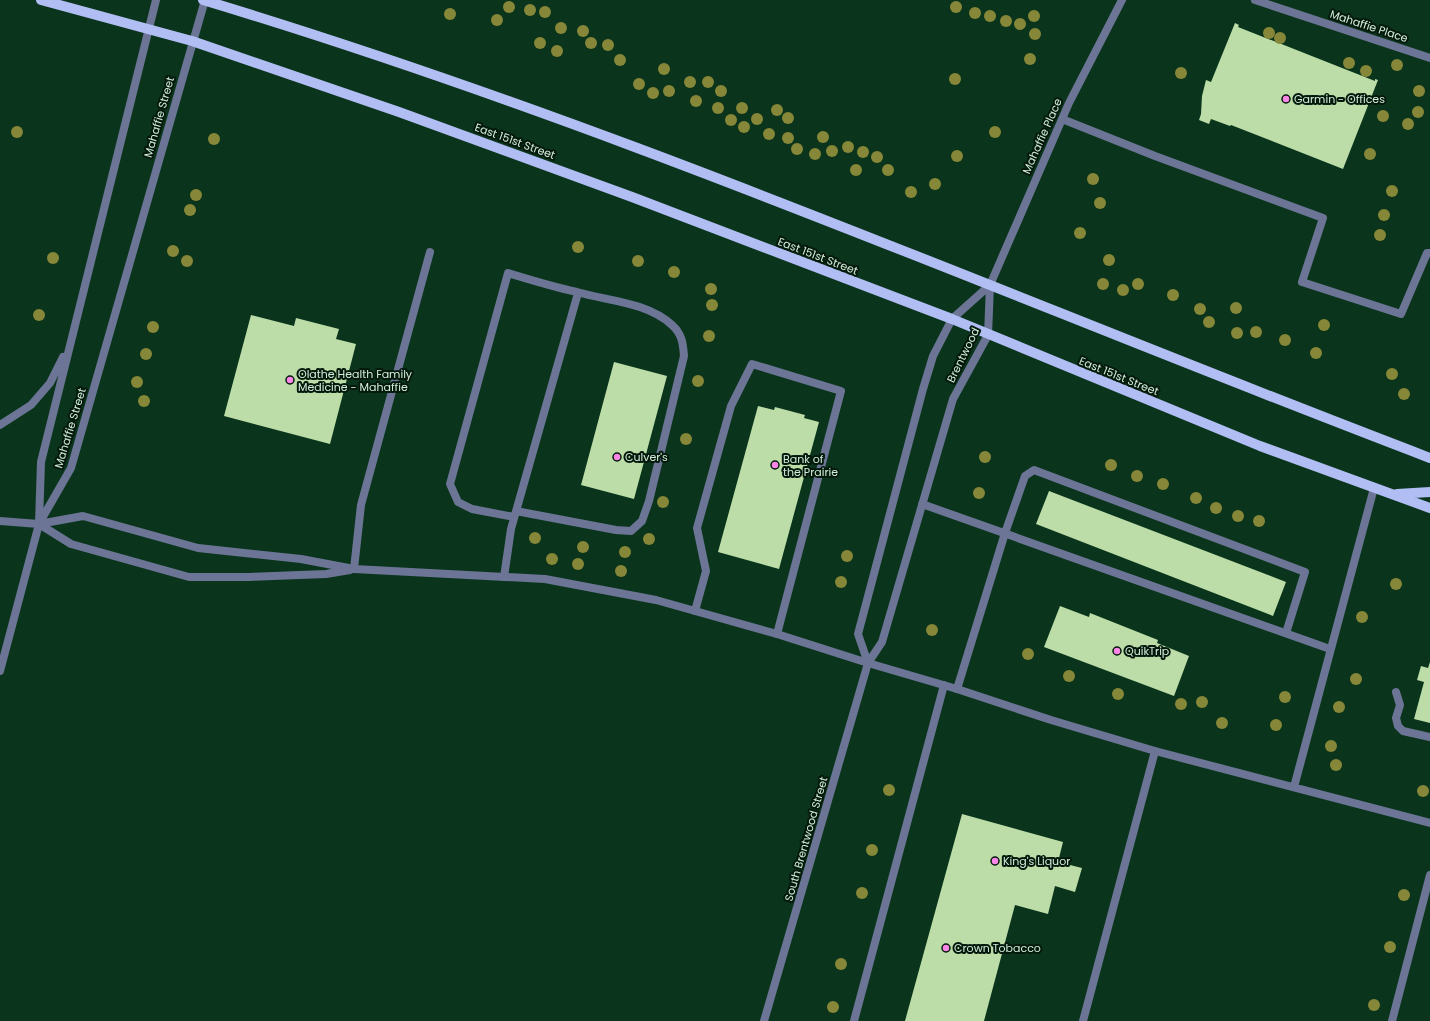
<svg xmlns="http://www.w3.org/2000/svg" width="1430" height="1021" font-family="Poppins,sans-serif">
  <rect width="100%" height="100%" fill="#0a351c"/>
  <path fill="#bcdda7" d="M 1235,23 L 1239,25 L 1238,27 L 1375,81 L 1375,79 L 1378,80 L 1343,169 L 1231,125 L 1230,126 L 1211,119 L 1209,124 L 1199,120 L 1201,114 L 1202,96 L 1206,80 L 1211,82 Z
    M 251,315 L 294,326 L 296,318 L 339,329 L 336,339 L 356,344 L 330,444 L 224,416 Z
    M 614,362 L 667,376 L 634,499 L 581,485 Z
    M 758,406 L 774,410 L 775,407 L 805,415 L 804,418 L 819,422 L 779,569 L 718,552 Z
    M 1049,491 L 1286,582 L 1273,616 L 1036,524 Z
    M 1060,606 L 1089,617 L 1090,613 L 1158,640 L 1157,643 L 1189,656 L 1174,696 L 1044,647 Z
    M 1430,662 L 1430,723 L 1414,719 L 1424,682 L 1417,680 L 1421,666 L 1428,668 Z
    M 962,814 L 1063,842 L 1058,862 L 1082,868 L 1075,892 L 1055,886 L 1048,914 L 1015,905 L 984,1021 L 905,1021 Z"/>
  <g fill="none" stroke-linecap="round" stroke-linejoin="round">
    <path stroke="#6c7595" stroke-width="8" d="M 1255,0 L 1430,58
      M 1062,119 L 1155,156 L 1323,218 L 1302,282 L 1401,314 L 1427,253 L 1430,253
      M 990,285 L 1069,103 L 1122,0
      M 922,504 L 1330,649
      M 514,517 L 472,509 L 458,502 L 450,484 L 508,273 C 531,280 554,287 577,292 C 608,301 647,302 672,325 C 682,334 683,343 684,356 L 649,501 L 642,521 L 631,531 L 616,530 L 516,511
      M 354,569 L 361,505 L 430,252
      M 504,577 L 511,529 L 578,293
      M 695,611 L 706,571 L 697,528 L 731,406 L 752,364 L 841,391 L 777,634
      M 957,689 L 1005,533 L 1025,476 L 1034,470 L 1305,572 L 1286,633
      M 1396,692 L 1400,705 L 1396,718 L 1398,726 L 1403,731 L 1430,737
      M 854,1021 L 944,685
      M 1083,1021 L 1155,751
      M 1392,1021 L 1430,875"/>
    <path stroke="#6c7595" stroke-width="8" d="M 39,524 L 83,516 L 198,548 L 301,559 L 354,569 L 545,579 L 656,600 L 777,634 L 868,663 L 957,689 L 1051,720 L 1155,751 L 1430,823
      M 39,524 L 71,544 L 189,577 L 249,577 L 326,574 L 350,570
      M 868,663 L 858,634 L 923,389 L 933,356 L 952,319 L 990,285
      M 868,663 L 882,642 L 953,399 L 988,335 L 990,285
      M 1294,787 L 1374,488"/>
    <path stroke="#6c7595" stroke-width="8" d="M 0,425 L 31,405 L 50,383 L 63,357
      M 0,521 L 39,524
      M 40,522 L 71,468 L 205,0
      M 0,671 L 39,524 L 41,462 L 156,0
      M 764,1021 L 868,663"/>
    <path stroke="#b1bef4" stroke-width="10" d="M 41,0 L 192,41 L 399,112 L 632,197 L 952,319 L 1260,446 L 1430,508
      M 203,0 C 622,126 1022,303 1430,458
      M 1397,494 L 1430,492"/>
  </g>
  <g fill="#868738">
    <circle cx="509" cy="7" r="6"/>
    <circle cx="956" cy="7" r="6"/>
    <circle cx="530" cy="10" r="6"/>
    <circle cx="545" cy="12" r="6"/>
    <circle cx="975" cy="13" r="6"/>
    <circle cx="450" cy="14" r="6"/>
    <circle cx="990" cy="16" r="6"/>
    <circle cx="1034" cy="16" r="6"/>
    <circle cx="497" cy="20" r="6"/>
    <circle cx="1006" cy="21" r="6"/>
    <circle cx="1020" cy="24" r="6"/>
    <circle cx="561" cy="28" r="6"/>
    <circle cx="583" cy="31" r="6"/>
    <circle cx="1269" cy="33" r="6"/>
    <circle cx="1035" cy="34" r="6"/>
    <circle cx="1280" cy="38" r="6"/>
    <circle cx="540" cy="43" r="6"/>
    <circle cx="591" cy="43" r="6"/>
    <circle cx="608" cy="45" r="6"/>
    <circle cx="557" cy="51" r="6"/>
    <circle cx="1030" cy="59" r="6"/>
    <circle cx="620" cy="60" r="6"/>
    <circle cx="1349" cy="63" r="6"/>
    <circle cx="1397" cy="65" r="6"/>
    <circle cx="664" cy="69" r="6"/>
    <circle cx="1366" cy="71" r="6"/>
    <circle cx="1181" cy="73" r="6"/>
    <circle cx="955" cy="79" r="6"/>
    <circle cx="690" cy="82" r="6"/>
    <circle cx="708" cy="82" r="6"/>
    <circle cx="639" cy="84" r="6"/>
    <circle cx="669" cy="91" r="6"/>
    <circle cx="721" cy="91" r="6"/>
    <circle cx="1419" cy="91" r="6"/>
    <circle cx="653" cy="93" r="6"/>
    <circle cx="696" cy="101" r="6"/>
    <circle cx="718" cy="108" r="6"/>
    <circle cx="742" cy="108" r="6"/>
    <circle cx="777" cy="110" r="6"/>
    <circle cx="1418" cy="112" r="6"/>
    <circle cx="1383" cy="116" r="6"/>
    <circle cx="788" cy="118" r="6"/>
    <circle cx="757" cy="119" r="6"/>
    <circle cx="731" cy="120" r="6"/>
    <circle cx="1408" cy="124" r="6"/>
    <circle cx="744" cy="127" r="6"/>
    <circle cx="17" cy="132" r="6"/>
    <circle cx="995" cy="132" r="6"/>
    <circle cx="769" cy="134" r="6"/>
    <circle cx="823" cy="137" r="6"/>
    <circle cx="788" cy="138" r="6"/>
    <circle cx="214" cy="139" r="6"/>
    <circle cx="848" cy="147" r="6"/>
    <circle cx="797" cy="149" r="6"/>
    <circle cx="832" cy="151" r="6"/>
    <circle cx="863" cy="152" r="6"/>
    <circle cx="815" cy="154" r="6"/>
    <circle cx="1370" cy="154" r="6"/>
    <circle cx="957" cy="156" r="6"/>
    <circle cx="877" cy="157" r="6"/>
    <circle cx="856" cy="170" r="6"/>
    <circle cx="888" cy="170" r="6"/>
    <circle cx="1093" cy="179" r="6"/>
    <circle cx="935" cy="184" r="6"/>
    <circle cx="1392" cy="191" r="6"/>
    <circle cx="911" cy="192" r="6"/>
    <circle cx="196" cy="195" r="6"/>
    <circle cx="1100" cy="203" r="6"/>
    <circle cx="190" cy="210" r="6"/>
    <circle cx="1384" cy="215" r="6"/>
    <circle cx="1080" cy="233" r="6"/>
    <circle cx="1380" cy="235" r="6"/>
    <circle cx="578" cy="247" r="6"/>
    <circle cx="173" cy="251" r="6"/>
    <circle cx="53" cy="258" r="6"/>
    <circle cx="1109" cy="260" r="6"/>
    <circle cx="187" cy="261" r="6"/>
    <circle cx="638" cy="261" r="6"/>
    <circle cx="674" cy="272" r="6"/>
    <circle cx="1103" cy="284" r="6"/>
    <circle cx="1138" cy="284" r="6"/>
    <circle cx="711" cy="289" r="6"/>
    <circle cx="1123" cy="290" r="6"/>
    <circle cx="1173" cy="295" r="6"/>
    <circle cx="712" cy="305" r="6"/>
    <circle cx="1236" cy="308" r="6"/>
    <circle cx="1200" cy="309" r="6"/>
    <circle cx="39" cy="315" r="6"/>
    <circle cx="1209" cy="322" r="6"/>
    <circle cx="1324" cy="325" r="6"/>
    <circle cx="153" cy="327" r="6"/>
    <circle cx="1256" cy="332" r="6"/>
    <circle cx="1237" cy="333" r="6"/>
    <circle cx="709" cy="336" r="6"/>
    <circle cx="1285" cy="340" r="6"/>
    <circle cx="1316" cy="353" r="6"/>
    <circle cx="146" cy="354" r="6"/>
    <circle cx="1392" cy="374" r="6"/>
    <circle cx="698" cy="381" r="6"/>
    <circle cx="137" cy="382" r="6"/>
    <circle cx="1404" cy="394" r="6"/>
    <circle cx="144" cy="401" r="6"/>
    <circle cx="686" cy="439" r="6"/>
    <circle cx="985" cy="457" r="6"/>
    <circle cx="1111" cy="465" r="6"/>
    <circle cx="1137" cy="476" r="6"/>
    <circle cx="1163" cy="484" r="6"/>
    <circle cx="979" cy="493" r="6"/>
    <circle cx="1196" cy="498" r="6"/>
    <circle cx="663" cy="502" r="6"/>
    <circle cx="1216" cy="508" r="6"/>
    <circle cx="1238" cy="516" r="6"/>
    <circle cx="1259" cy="521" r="6"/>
    <circle cx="535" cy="538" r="6"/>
    <circle cx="649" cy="539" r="6"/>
    <circle cx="583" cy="547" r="6"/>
    <circle cx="625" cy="552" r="6"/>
    <circle cx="847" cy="556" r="6"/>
    <circle cx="552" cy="559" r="6"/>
    <circle cx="578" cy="564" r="6"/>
    <circle cx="621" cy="571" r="6"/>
    <circle cx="841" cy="582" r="6"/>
    <circle cx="1396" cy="584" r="6"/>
    <circle cx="1362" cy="617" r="6"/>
    <circle cx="932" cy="630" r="6"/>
    <circle cx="1028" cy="654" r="6"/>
    <circle cx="1069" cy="676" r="6"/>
    <circle cx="1356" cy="679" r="6"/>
    <circle cx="1118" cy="694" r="6"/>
    <circle cx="1285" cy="697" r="6"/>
    <circle cx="1202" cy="702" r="6"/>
    <circle cx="1181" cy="704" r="6"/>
    <circle cx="1339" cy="707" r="6"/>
    <circle cx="1222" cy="723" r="6"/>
    <circle cx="1276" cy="725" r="6"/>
    <circle cx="1331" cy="746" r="6"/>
    <circle cx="1336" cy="765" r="6"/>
    <circle cx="889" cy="790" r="6"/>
    <circle cx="1423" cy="791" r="6"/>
    <circle cx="872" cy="850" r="6"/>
    <circle cx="862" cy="893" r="6"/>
    <circle cx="1404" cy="895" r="6"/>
    <circle cx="1390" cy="947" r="6"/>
    <circle cx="841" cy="964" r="6"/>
    <circle cx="1374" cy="1005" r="6"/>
    <circle cx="833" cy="1007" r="6"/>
  </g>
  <g fill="#fa87e7" stroke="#04190c" stroke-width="1.5">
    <circle cx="1286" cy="99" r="4"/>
    <circle cx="290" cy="380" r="4"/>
    <circle cx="617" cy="457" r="4"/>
    <circle cx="775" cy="465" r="4"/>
    <circle cx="1117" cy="651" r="4"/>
    <circle cx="995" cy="861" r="4"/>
    <circle cx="946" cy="948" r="4"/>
  </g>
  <g text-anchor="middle" stroke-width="4" stroke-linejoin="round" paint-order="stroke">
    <g font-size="11" fill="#d1edd9" stroke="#04190c">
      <text transform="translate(1369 26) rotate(18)" y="4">Mahaffie Place</text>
      <text transform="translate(159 117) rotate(-74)" y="4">Mahaffie Street</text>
      <text transform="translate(1042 136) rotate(-66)" y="4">Mahaffie Place</text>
      <text transform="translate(515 141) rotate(20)" y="4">East 151st Street</text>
      <text transform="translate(818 256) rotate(21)" y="4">East 151st Street</text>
      <text transform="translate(963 355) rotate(-64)" y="4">Brentwood</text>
      <text transform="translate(1119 376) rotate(22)" y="4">East 151st Street</text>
      <text transform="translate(70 428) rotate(-73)" y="4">Mahaffie Street</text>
      <text transform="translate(806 839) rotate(-74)" y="4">South Brentwood Street</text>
    </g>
    <g font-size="11" fill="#d1edd9" stroke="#04190c" text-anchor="start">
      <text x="1294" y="103">Garmin - Offices</text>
      <text x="298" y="378">Olathe Health Family<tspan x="298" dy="13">Medicine - Mahaffie</tspan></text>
      <text x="625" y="461">Culver's</text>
      <text x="783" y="463">Bank of<tspan x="783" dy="13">the Prairie</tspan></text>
      <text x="1125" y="655">QuikTrip</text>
      <text x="1003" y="865">King's Liquor</text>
      <text x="954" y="952">Crown Tobacco</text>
    </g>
  </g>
</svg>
